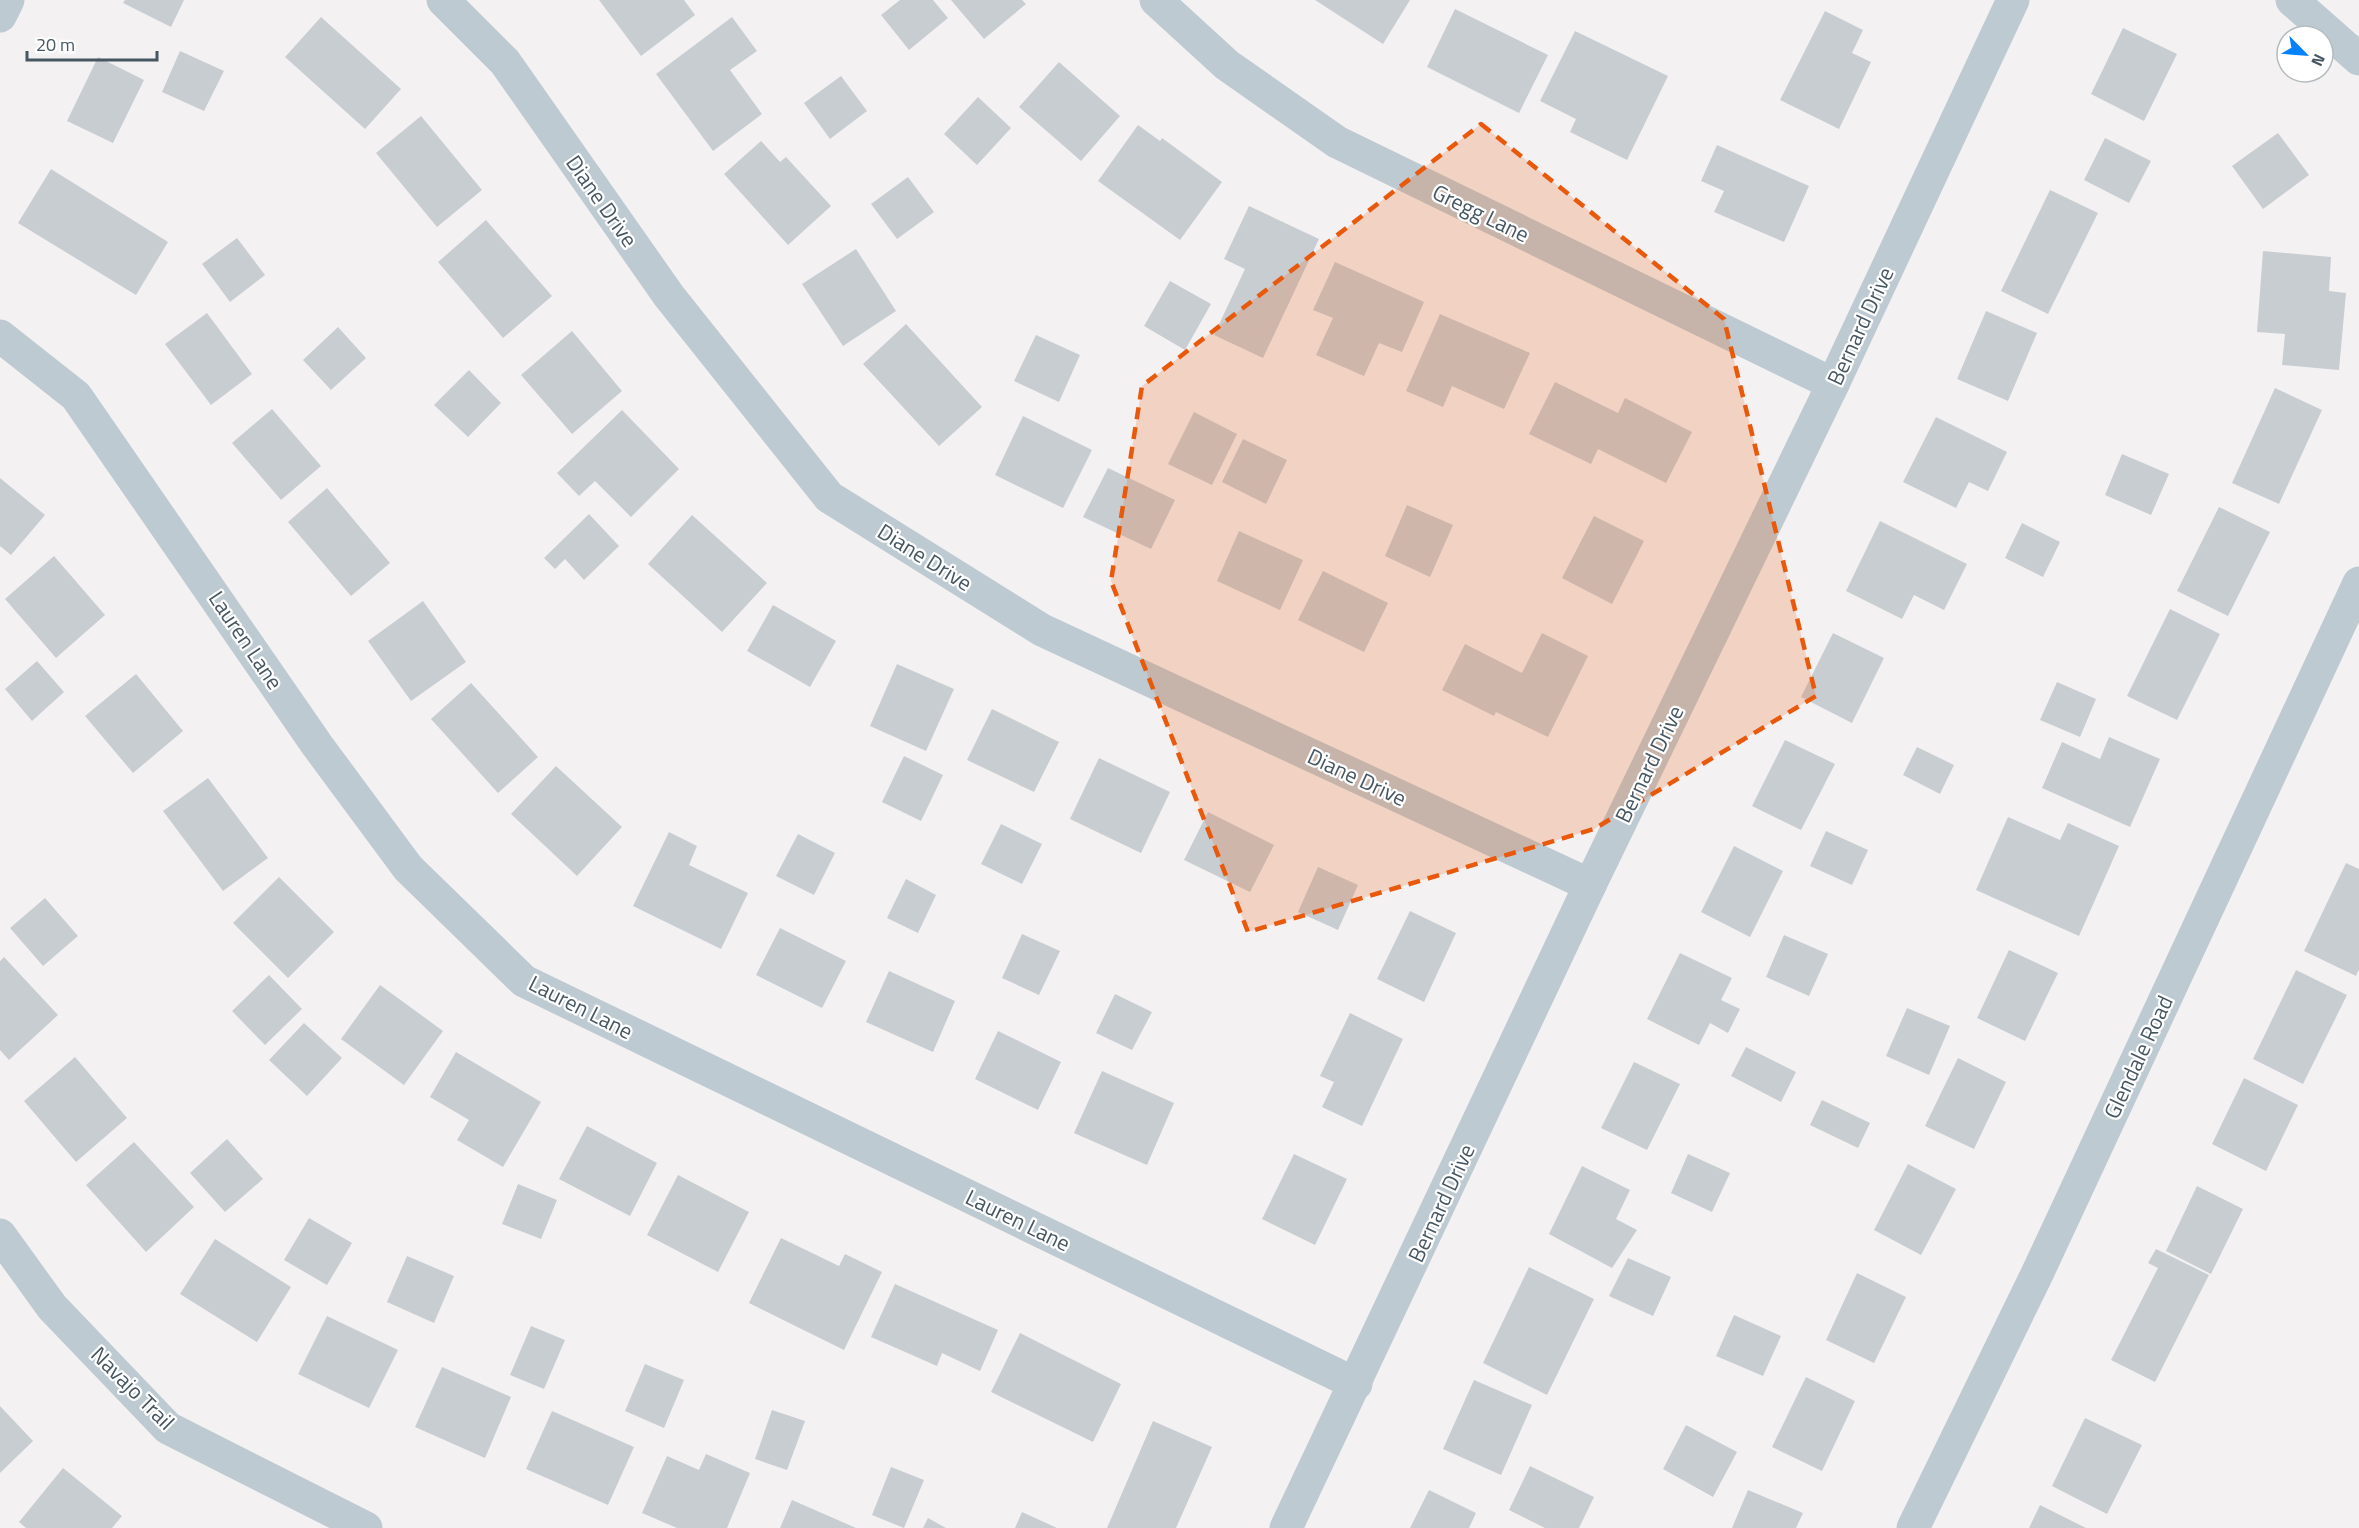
<svg xmlns="http://www.w3.org/2000/svg" width="2359" height="1528" font-family="'Titillium Web',sans-serif">
  <rect width="100%" height="100%" fill="#f4f1f2"/>
  <path fill="#c8cdd2" d="M 125,0 L 184,0 L 171,27 L 123,3 Z
    M 599,0 L 684,0 L 695,15 L 641,56 Z
    M 900,0 L 933,0 L 948,18 L 909,50 L 881,15 Z
    M 951,0 L 1022,0 L 1026,4 L 984,39 Z
    M 1315,0 L 1410,0 L 1383,44 Z
    M 1455,9 L 1548,55 L 1519,113 L 1427,67 Z
    M 1825,11 L 1863,30 L 1852,53 L 1871,62 L 1839,129 L 1780,100 Z
    M 321,17 L 401,89 L 365,129 L 285,57 Z
    M 732,17 L 757,51 L 730,70 L 762,114 L 713,151 L 656,74 Z
    M 2123,28 L 2177,54 L 2144,121 L 2091,94 Z
    M 1575,31 L 1668,76 L 1627,160 L 1570,132 L 1576,119 L 1540,101 Z
    M 180,51 L 224,71 L 204,111 L 162,92 Z
    M 98,57 L 144,80 L 113,143 L 67,121 Z
    M 1059,62 L 1120,116 L 1081,161 L 1019,107 Z
    M 841,76 L 867,111 L 830,139 L 804,103 Z
    M 978,97 L 1011,128 L 977,165 L 944,134 Z
    M 421,116 L 482,190 L 437,227 L 376,153 Z
    M 1138,125 L 1160,141 L 1162,138 L 1222,182 L 1180,240 L 1098,181 Z
    M 2278,133 L 2309,175 L 2263,209 L 2232,166 Z
    M 2105,138 L 2151,161 L 2129,203 L 2084,180 Z
    M 761,141 L 780,162 L 786,157 L 831,206 L 788,245 L 724,174 Z
    M 1717,145 L 1809,186 L 1784,242 L 1714,212 L 1724,191 L 1701,181 Z
    M 51,169 L 168,242 L 136,295 L 18,223 Z
    M 908,177 L 934,212 L 897,239 L 871,204 Z
    M 2050,190 L 2098,213 L 2048,314 L 2001,291 Z
    M 1249,206 L 1319,239 L 1263,358 L 1214,335 L 1245,269 L 1224,259 Z
    M 486,220 L 552,296 L 503,338 L 438,262 Z
    M 237,238 L 265,275 L 230,302 L 202,264 Z
    M 856,249 L 896,311 L 843,346 L 802,284 Z
    M 2263,251 L 2331,257 L 2329,291 L 2346,293 L 2339,370 L 2282,365 L 2285,334 L 2257,332 Z
    M 1335,262 L 1424,302 L 1402,352 L 1379,343 L 1364,376 L 1316,355 L 1333,318 L 1313,310 Z
    M 1170,281 L 1211,304 L 1185,350 L 1144,326 Z
    M 1986,311 L 2037,333 L 2008,401 L 1957,379 Z
    M 207,313 L 252,374 L 211,405 L 165,344 Z
    M 1440,314 L 1530,353 L 1504,409 L 1452,386 L 1443,407 L 1406,391 Z
    M 906,324 L 982,407 L 939,446 L 863,364 Z
    M 338,327 L 366,358 L 331,390 L 303,360 Z
    M 572,331 L 622,391 L 572,434 L 521,375 Z
    M 1036,335 L 1080,355 L 1059,402 L 1014,381 Z
    M 469,370 L 501,403 L 468,437 L 434,405 Z
    M 1555,382 L 1618,413 L 1625,398 L 1692,432 L 1666,483 L 1598,449 L 1591,464 L 1529,434 Z
    M 2275,388 L 2322,410 L 2279,504 L 2232,483 Z
    M 272,409 L 321,466 L 281,500 L 232,443 Z
    M 622,410 L 679,469 L 631,517 L 595,481 L 579,496 L 557,473 Z
    M 1194,412 L 1237,434 L 1212,485 L 1168,464 Z
    M 1023,416 L 1092,450 L 1063,508 L 995,475 Z
    M 1936,417 L 2007,452 L 1988,491 L 1969,482 L 1956,508 L 1903,482 Z
    M 1243,439 L 1287,460 L 1266,504 L 1222,482 Z
    M 2122,454 L 2169,474 L 2151,515 L 2105,495 Z
    M 1108,468 L 1175,500 L 1151,549 L 1083,517 Z
    M 0,478 L 45,515 L 11,555 L 0,546 Z
    M 327,488 L 390,563 L 351,596 L 288,522 Z
    M 1407,505 L 1453,525 L 1430,577 L 1385,556 Z
    M 2219,507 L 2270,532 L 2228,616 L 2177,591 Z
    M 589,514 L 619,546 L 584,580 L 565,559 L 555,569 L 544,558 Z
    M 692,515 L 767,583 L 722,632 L 648,564 Z
    M 1594,516 L 1644,541 L 1612,604 L 1562,578 Z
    M 1880,521 L 1967,564 L 1944,610 L 1914,595 L 1902,619 L 1846,591 Z
    M 2022,523 L 2060,542 L 2043,577 L 2005,558 Z
    M 1239,531 L 1303,560 L 1280,610 L 1217,581 Z
    M 54,556 L 105,615 L 56,658 L 5,599 Z
    M 1323,571 L 1388,603 L 1364,652 L 1298,620 Z
    M 423,601 L 466,662 L 411,701 L 368,641 Z
    M 773,605 L 836,641 L 810,687 L 747,651 Z
    M 2170,609 L 2220,634 L 2177,720 L 2127,696 Z
    M 1542,633 L 1588,656 L 1548,737 L 1496,712 L 1494,716 L 1442,690 L 1465,644 L 1522,673 Z
    M 1833,633 L 1884,658 L 1852,723 L 1801,697 Z
    M 37,661 L 64,692 L 32,721 L 5,689 Z
    M 897,664 L 954,689 L 926,751 L 870,726 Z
    M 136,674 L 183,731 L 133,773 L 85,716 Z
    M 2057,682 L 2096,699 L 2080,737 L 2040,720 Z
    M 471,683 L 538,757 L 498,793 L 431,719 Z
    M 992,709 L 1059,742 L 1034,792 L 967,760 Z
    M 2109,737 L 2160,759 L 2130,827 L 2042,788 L 2062,742 L 2100,759 Z
    M 1785,740 L 1835,764 L 1801,830 L 1752,806 Z
    M 1917,747 L 1954,765 L 1940,794 L 1903,775 Z
    M 904,756 L 943,775 L 921,821 L 882,802 Z
    M 1099,758 L 1170,792 L 1141,853 L 1070,819 Z
    M 556,766 L 622,827 L 577,876 L 511,814 Z
    M 208,778 L 268,858 L 223,891 L 163,811 Z
    M 1208,812 L 1274,845 L 1250,892 L 1184,860 Z
    M 2008,817 L 2060,840 L 2068,823 L 2119,846 L 2079,936 L 1976,890 Z
    M 1001,824 L 1042,844 L 1022,884 L 981,864 Z
    M 1826,831 L 1868,850 L 1852,885 L 1810,866 Z
    M 669,832 L 697,846 L 689,865 L 748,893 L 721,949 L 633,906 Z
    M 798,834 L 835,853 L 814,895 L 776,876 Z
    M 1734,846 L 1783,871 L 1750,937 L 1701,912 Z
    M 2346,863 L 2359,869 L 2359,969 L 2356,976 L 2304,951 Z
    M 1318,867 L 1358,885 L 1338,930 L 1298,912 Z
    M 279,877 L 334,932 L 288,978 L 233,923 Z
    M 906,879 L 936,895 L 918,933 L 887,918 Z
    M 45,898 L 78,936 L 43,966 L 10,928 Z
    M 1410,911 L 1456,933 L 1424,1002 L 1377,979 Z
    M 780,928 L 846,961 L 822,1008 L 756,975 Z
    M 1022,934 L 1060,951 L 1039,995 L 1002,978 Z
    M 1784,935 L 1828,954 L 1809,996 L 1766,977 Z
    M 2009,950 L 2058,973 L 2025,1041 L 1977,1018 Z
    M 1680,953 L 1732,978 L 1721,1000 L 1740,1009 L 1728,1033 L 1710,1023 L 1699,1045 L 1647,1019 Z
    M 4,957 L 58,1015 L 9,1060 L 0,1050 L 0,961 Z
    M 2296,970 L 2347,995 L 2303,1084 L 2253,1059 Z
    M 889,971 L 955,1001 L 933,1052 L 866,1022 Z
    M 269,975 L 302,1009 L 265,1045 L 232,1011 Z
    M 380,985 L 443,1031 L 404,1085 L 341,1039 Z
    M 1115,994 L 1152,1012 L 1132,1050 L 1096,1033 Z
    M 1907,1008 L 1950,1026 L 1929,1075 L 1886,1056 Z
    M 1350,1013 L 1403,1039 L 1362,1126 L 1322,1107 L 1334,1082 L 1320,1076 Z
    M 304,1023 L 342,1058 L 307,1096 L 269,1060 Z
    M 998,1031 L 1061,1062 L 1038,1110 L 975,1079 Z
    M 1746,1047 L 1796,1072 L 1781,1102 L 1731,1076 Z
    M 456,1052 L 541,1102 L 503,1167 L 457,1140 L 469,1120 L 430,1097 Z
    M 75,1057 L 127,1118 L 76,1162 L 24,1101 Z
    M 1958,1058 L 2006,1082 L 1974,1149 L 1925,1126 Z
    M 1634,1062 L 1680,1084 L 1647,1150 L 1601,1128 Z
    M 1102,1071 L 1174,1103 L 1147,1165 L 1074,1133 Z
    M 2244,1078 L 2298,1105 L 2266,1171 L 2212,1144 Z
    M 1822,1100 L 1870,1123 L 1858,1148 L 1810,1125 Z
    M 587,1126 L 657,1163 L 630,1216 L 559,1179 Z
    M 227,1139 L 263,1179 L 225,1212 L 190,1173 Z
    M 134,1142 L 194,1207 L 146,1252 L 86,1185 Z
    M 1294,1154 L 1347,1179 L 1315,1245 L 1262,1219 Z
    M 1688,1154 L 1730,1173 L 1712,1212 L 1671,1193 Z
    M 1908,1164 L 1956,1189 L 1921,1255 L 1874,1230 Z
    M 1582,1166 L 1630,1190 L 1616,1219 L 1637,1230 L 1612,1268 L 1549,1234 Z
    M 678,1175 L 749,1212 L 718,1272 L 647,1235 Z
    M 518,1184 L 557,1200 L 541,1239 L 502,1224 Z
    M 2197,1186 L 2243,1209 L 2211,1274 L 2166,1251 Z
    M 309,1218 L 352,1243 L 327,1285 L 284,1260 Z
    M 781,1238 L 839,1266 L 845,1254 L 882,1272 L 844,1350 L 749,1303 Z
    M 215,1239 L 291,1287 L 257,1342 L 180,1294 Z
    M 2156,1249 L 2209,1275 L 2155,1382 L 2111,1360 L 2158,1268 L 2148,1263 Z
    M 407,1256 L 454,1276 L 434,1323 L 387,1302 Z
    M 1628,1258 L 1671,1277 L 1653,1316 L 1609,1296 Z
    M 1529,1267 L 1594,1299 L 1547,1395 L 1483,1363 Z
    M 1857,1273 L 1906,1297 L 1874,1363 L 1826,1340 Z
    M 895,1284 L 998,1330 L 980,1371 L 942,1353 L 937,1366 L 871,1337 Z
    M 1734,1315 L 1781,1336 L 1763,1376 L 1716,1356 Z
    M 327,1316 L 398,1350 L 369,1408 L 298,1374 Z
    M 531,1326 L 565,1340 L 544,1389 L 510,1375 Z
    M 1020,1333 L 1121,1384 L 1093,1442 L 991,1392 Z
    M 645,1364 L 684,1380 L 664,1428 L 625,1411 Z
    M 442,1367 L 511,1397 L 485,1458 L 415,1427 Z
    M 1806,1377 L 1855,1401 L 1822,1471 L 1772,1447 Z
    M 1474,1380 L 1532,1405 L 1501,1475 L 1443,1449 Z
    M 0,1406 L 33,1441 L 0,1473 Z
    M 772,1410 L 805,1421 L 787,1470 L 755,1459 Z
    M 552,1411 L 634,1447 L 608,1505 L 526,1469 Z
    M 2085,1418 L 2142,1445 L 2107,1514 L 2052,1486 Z
    M 1153,1421 L 1212,1447 L 1176,1528 L 1107,1528 Z
    M 1686,1425 L 1737,1452 L 1713,1497 L 1663,1469 Z
    M 706,1454 L 750,1473 L 727,1528 L 677,1528 L 642,1513 L 667,1456 L 699,1470 Z
    M 1530,1466 L 1594,1497 L 1579,1528 L 1545,1528 L 1509,1510 Z
    M 891,1467 L 924,1480 L 904,1528 L 872,1515 Z
    M 63,1468 L 122,1516 L 112,1528 L 26,1528 L 19,1522 Z
    M 1429,1490 L 1476,1513 L 1469,1528 L 1410,1528 Z
    M 1748,1490 L 1803,1513 L 1796,1528 L 1732,1528 Z
    M 792,1500 L 856,1528 L 780,1528 Z
    M 2040,1505 L 2086,1528 L 2029,1528 Z
    M 1022,1512 L 1057,1528 L 1015,1528 Z
    M 928,1518 L 946,1528 L 923,1528 Z"/>
  <g fill="none" stroke-linecap="round" stroke-linejoin="round">
    <path stroke="#becad2" stroke-width="33" d="M 443,0 L 505,62 L 669,296 L 829,497 L 1042,630 L 1590,885
      M 1156,0 L 1227,65 L 1337,142 L 1833,384
      M 2292,0 L 2359,59
      M 0,16 L 8,0
      M 0,336 L 76,396 L 317,745 L 408,868 L 524,981 L 1356,1384
      M 0,1235 L 52,1307 L 168,1428 L 366,1528
      M 1913,1528 L 2037,1274 L 2359,583"/>
    <path stroke="#becad2" stroke-width="33" d="M 1286,1528 L 1590,885 L 1833,384 L 2013,0"/>
  </g>
  <path fill="#e8590c" fill-opacity="0.2" stroke="#e8590c" stroke-width="4.5" stroke-dasharray="12 8" stroke-linejoin="round" d="M 1481,124 L 1724,319 L 1816,696 L 1594,829 L 1248,932 L 1111,581 L 1142,386 Z"/>
  <g text-anchor="middle" stroke-width="4.5" stroke-linejoin="round" paint-order="stroke">
    <g font-size="22" fill="#475762" stroke="#fff">
      <text transform="translate(602 201) rotate(55)" y="8">Diane Drive</text>
      <text transform="translate(1481 213) rotate(26)" y="8">Gregg Lane</text>
      <text transform="translate(1860 326) rotate(-65)" y="8">Bernard Drive</text>
      <text transform="translate(925 557) rotate(32)" y="8">Diane Drive</text>
      <text transform="translate(246 640) rotate(56)" y="8">Lauren Lane</text>
      <text transform="translate(1649 764) rotate(-64)" y="8">Bernard Drive</text>
      <text transform="translate(1357 777) rotate(25)" y="8">Diane Drive</text>
      <text transform="translate(581 1007) rotate(27)" y="8">Lauren Lane</text>
      <text transform="translate(2138 1057) rotate(-65)" y="8">Glendale Road</text>
      <text transform="translate(1441 1203) rotate(-65)" y="8">Bernard Drive</text>
      <text transform="translate(1018 1220) rotate(26)" y="8">Lauren Lane</text>
      <text transform="translate(133 1388) rotate(45)" y="8">Navajo Trail</text>
    </g>
  </g>
  <g transform="translate(2305 54) rotate(115)"><circle r="28" fill="#ffffff" stroke="#b5bcc0" stroke-width="1.5"/>
  <path d="M0-4.5L10 22L0 15L-10 22Z" fill="#0581fb"/>
  <text y="-9" font-size="16" font-weight="bold" text-anchor="middle" fill="#475762">N</text>
  </g>
  <path d="M27 51v9h130v-9" fill="none" stroke="#475762" stroke-width="3"/>
  <text x="36" y="51" font-size="18" fill="#475762" stroke="#ffffff" stroke-width="4.5" paint-order="stroke">20 m</text>
</svg>
